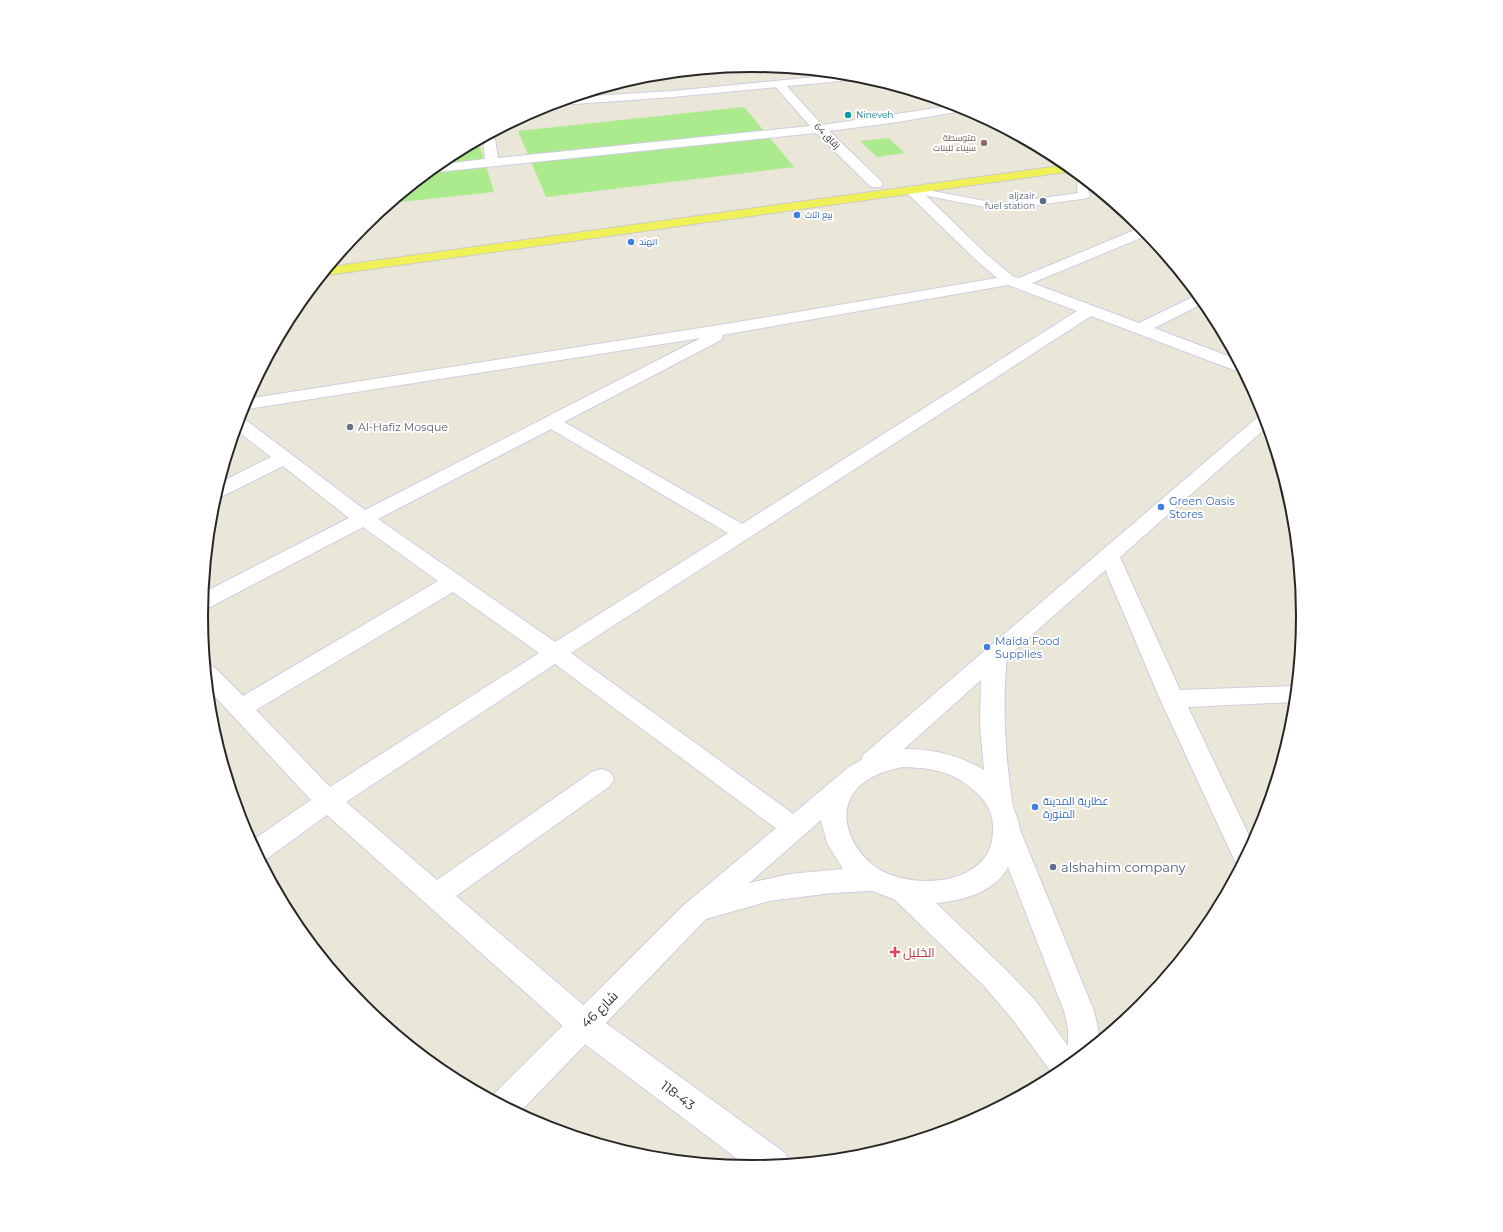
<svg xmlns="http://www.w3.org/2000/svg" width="1503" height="1232" font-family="Montserrat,Cairo,sans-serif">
  <rect width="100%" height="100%" fill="#eae7d8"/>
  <path fill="#acea8e" d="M 744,107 L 794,167 L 546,197 L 518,131 Z
    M 888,138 L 905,153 L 877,157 L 860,141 Z
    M 478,140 L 494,192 L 390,203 L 446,158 Z"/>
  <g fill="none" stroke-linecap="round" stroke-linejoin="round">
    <defs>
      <path id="lane" d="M 1081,177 L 1089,183 L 1087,187 L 1090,196 L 1088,198 L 1001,210 L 912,193 L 906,190 L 912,187 L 1001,204 L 1078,193 C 1077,188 1076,181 1081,177 Z"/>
      <path id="street" d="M 780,82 L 784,83 L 822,125 L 957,105 L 968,110 L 898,122 L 829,131 L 881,181 L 883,184 L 881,187 L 871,187 L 816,133 L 427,173 L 436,165 L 485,159 L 483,138 L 494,132 L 498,158 L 810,126 L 774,85 L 776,83 Z
        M 912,186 L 917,187 L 985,253 L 1014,277 L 1019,278 L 1142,227 L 1148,235 L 1032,283 L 1139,323 L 1197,295 L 1204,303 L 1154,328 L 1236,359 L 1242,371 L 1234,370 L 1091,316 L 571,653 L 803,821 L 807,828 L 803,835 L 794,838 L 785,835 L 555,664 L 346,802 L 437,880 L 592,772 L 601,769 L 610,772 L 614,779 L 610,786 L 456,896 L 595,1015 L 785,1153 L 789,1163 L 748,1167 L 573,1035 L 327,815 L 265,860 L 261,861 L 250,842 L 311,800 L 208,689 L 205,665 L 214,667 L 243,696 L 438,581 L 363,527 L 210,607 L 201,609 L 203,593 L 349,518 L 283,466 L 223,496 L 214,497 L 219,483 L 271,457 L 235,429 L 239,417 L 243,418 L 365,510 L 701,338 L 241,410 L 246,399 L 732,323 L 997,278 L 975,259 L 907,193 L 905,190 L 907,187 ZM 1008,285 L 1077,311 L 742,524 L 564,422 L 721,340 L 723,337 L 722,335 ZM 551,429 L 728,533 L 555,642 L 378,519 ZM 453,592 L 539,653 L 330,787 L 256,710 Z
        M 1109,548 L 1116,550 L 1119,555 L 1180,690 L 1296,686 L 1294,702 L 1188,707 L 1252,842 L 1240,864 L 1236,863 L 1232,855 L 1160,699 L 1099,555 L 1102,550 Z"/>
      <path id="secondary" d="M 845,74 L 866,78 L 861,79 L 673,97 L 560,105 L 555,103 L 575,97 L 673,91 Z
        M 1264,415 L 1267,427 L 1007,657 C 1002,705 1005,753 1012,801 C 1013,811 1019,819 1020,830 L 1094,1011 L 1098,1028 L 1099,1040 L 1054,1076 L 1013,1020 L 985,987 L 894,899 L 872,891 L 832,893 L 769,901 L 706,919 L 519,1113 L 491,1099 L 493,1095 L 684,905 L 849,767 L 861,760 L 863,755 L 1259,416 ZM 981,680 L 980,724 L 984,770 C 959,755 933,749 904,749 ZM 903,767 C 935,768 956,772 980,796 C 989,805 994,818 993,832 C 992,883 921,890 884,872 C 866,863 850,843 847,823 C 842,788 874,772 903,767 ZM 821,820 L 827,843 L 843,869 L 790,874 L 749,883 ZM 1008,867 L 1064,1011 L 1068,1028 L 1068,1046 L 1035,1000 L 1005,969 L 936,903 C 962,901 995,892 1008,867 Z"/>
      <path id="primary" d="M 1066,165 L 1074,171 L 321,276 L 329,267 Z"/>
    </defs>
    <use href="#lane" stroke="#cecde1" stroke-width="2"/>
    <use href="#street" stroke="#cecde1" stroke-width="2"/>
    <use href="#secondary" stroke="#cecde1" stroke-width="2"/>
    <use href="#primary" stroke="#cbcbcb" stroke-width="2"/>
    <use href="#lane" fill="#fff" fill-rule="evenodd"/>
    <use href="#street" fill="#fff" fill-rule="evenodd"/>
    <use href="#secondary" fill="#fff" fill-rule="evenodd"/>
    <use href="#primary" fill="#eff156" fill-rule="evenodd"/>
  </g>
  <circle fill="#0f9aa8" stroke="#fff" stroke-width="1.5" cx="848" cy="115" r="4"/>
  <circle fill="#8d6e63" stroke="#fff" stroke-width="1.5" cx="984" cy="143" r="4"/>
  <g fill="#5c6f8a" stroke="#fff" stroke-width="1.5">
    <circle cx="1043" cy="201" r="4"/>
    <circle cx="1053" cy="867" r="4"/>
  </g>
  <g fill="#3f7fe0" stroke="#fff" stroke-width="1.5">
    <circle cx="797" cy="215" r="4"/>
    <circle cx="631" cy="242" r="4"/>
    <circle cx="1161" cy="507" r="4"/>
    <circle cx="987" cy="647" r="4"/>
    <circle cx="1035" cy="807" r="4"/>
  </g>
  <circle fill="#6b7280" stroke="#fff" stroke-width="1.5" cx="350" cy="427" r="4"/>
  <path fill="#e0444e" stroke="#fff" stroke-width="1.5" d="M893 946h4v4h4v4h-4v4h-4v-4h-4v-4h4z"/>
  <g text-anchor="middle" stroke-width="4" stroke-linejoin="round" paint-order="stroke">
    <g font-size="9" fill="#0d838f" stroke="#fff" text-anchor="start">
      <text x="856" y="118">Nineveh</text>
    </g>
    <g font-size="9" fill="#272727" stroke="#fff">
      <text transform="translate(827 136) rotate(45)" y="3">زقاق 64</text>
    </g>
    <g font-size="9" fill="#785e54" stroke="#fff" text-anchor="end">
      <text x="976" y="141">متوسطة<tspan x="976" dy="10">سيناء للبنات</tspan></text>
    </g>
    <g font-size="9" fill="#4e5e75" stroke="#fff" text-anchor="end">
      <text x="1035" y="199">aljzair<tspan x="1035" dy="10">fuel station</tspan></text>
    </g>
    <g font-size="9" fill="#366cbe" stroke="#fff" text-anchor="start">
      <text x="805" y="218">بيع اثاث</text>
      <text x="639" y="245">الهند</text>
    </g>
    <g font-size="11" fill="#5b616d" stroke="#fff" text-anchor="start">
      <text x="358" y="431">Al-Hafiz Mosque</text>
    </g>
    <g font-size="11" fill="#366cbe" stroke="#fff" text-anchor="start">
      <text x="1169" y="505">Green Oasis<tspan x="1169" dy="13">Stores</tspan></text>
      <text x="995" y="645">Maida Food<tspan x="995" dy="13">Supplies</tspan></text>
      <text x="1043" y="805">عطارية المدينة<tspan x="1043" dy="13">المنورة</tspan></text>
    </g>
    <g font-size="13" fill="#4e5e75" stroke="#fff" text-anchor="start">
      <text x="1061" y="872">alshahim company</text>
    </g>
    <g font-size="13" fill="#be3a42" stroke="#fff" text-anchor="start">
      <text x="903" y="957">الخليل</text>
    </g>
    <g font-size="13" fill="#272727" stroke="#fff">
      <text transform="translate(599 1009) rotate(-45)" y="5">شارع 46</text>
      <text transform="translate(678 1095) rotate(37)" y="5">118-43</text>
    </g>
  </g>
  <path d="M0 0H1503V1232H0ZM208 616a544 544 0 1 1 1088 0a544 544 0 1 1-1088 0Z" fill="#fff" fill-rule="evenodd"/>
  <path fill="none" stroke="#272727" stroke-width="2" d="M208 616a544 544 0 1 1 1088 0a544 544 0 1 1-1088 0Z"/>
</svg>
